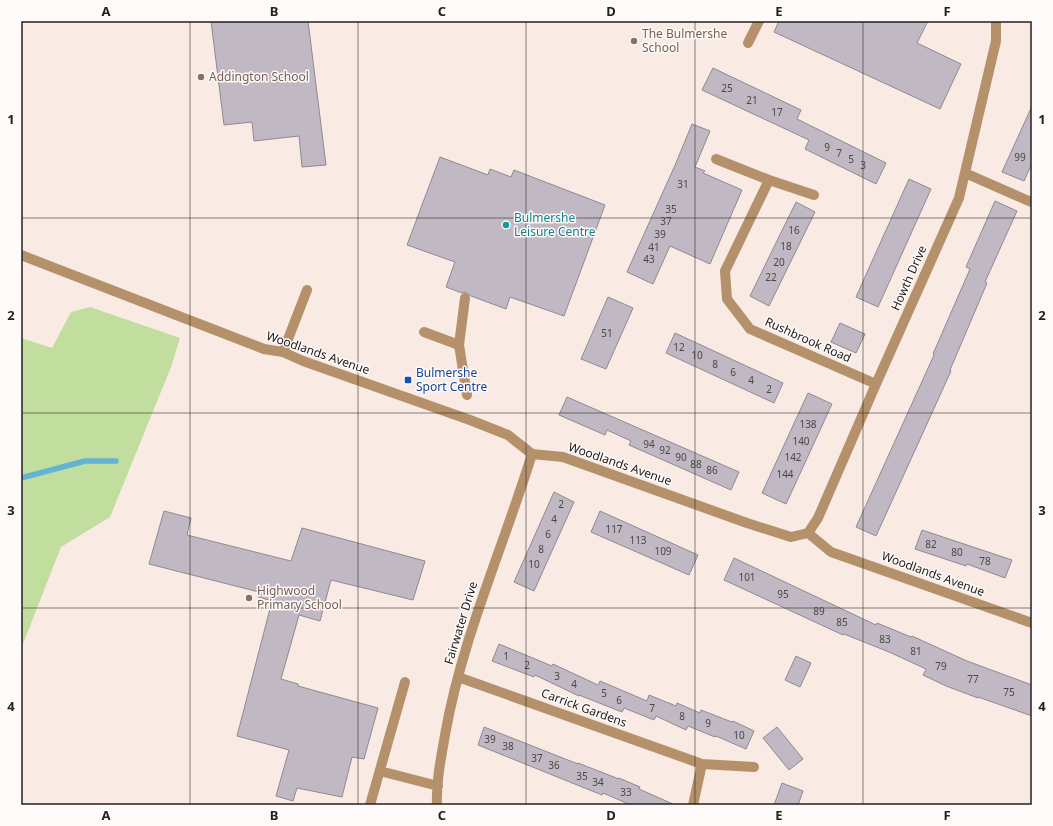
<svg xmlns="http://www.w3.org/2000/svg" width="1053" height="826" font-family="'Noto Sans',sans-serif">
  <rect width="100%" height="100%" fill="#f9eae4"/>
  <path fill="#c1de9f" d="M 90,307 L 180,338 L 171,367 L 110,517 L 61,547 L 21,649 L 21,338 L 52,348 L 71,312 Z"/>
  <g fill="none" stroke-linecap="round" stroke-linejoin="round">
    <path stroke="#63b4d2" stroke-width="5.5" d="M 21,478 L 85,461 L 116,461"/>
  </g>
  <path fill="#c0b8c3" stroke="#908893" d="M 211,21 L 308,21 L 326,165 L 302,167 L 299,136 L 254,141 L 252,122 L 224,125 Z
    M 779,21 L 928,21 L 917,43 L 961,64 L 940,109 L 774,32 Z
    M 713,68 L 801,110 L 797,119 L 886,163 L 876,184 L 805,149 L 809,140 L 702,90 Z
    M 1032,106 L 1032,163 L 1024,181 L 1002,172 Z
    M 692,124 L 710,131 L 695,167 L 705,171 L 703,173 L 742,190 L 710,264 L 670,246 L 653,284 L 627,272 L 676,163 Z
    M 440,157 L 488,175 L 490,169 L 511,177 L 514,170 L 605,205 L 564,316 L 510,297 L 506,309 L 471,296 L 466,292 L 462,293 L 446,287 L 455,262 L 407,245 Z
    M 909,179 L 931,189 L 878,307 L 856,297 Z
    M 995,201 L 1017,211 L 985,282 L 987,283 L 950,370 L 951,371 L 876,536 L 856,527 L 934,355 L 933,354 L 970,269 L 966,267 Z
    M 796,202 L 815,212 L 769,306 L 750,296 Z
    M 608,297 L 633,308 L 606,369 L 581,359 Z
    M 840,323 L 865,334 L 856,353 L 831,342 Z
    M 675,333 L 783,383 L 774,403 L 666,353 Z
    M 808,393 L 832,404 L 786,504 L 762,493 Z
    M 567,397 L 739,472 L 731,490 L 629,445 L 631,441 L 607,430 L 605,435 L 559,415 Z
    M 554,492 L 574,502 L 534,591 L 514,582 Z
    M 164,511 L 191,518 L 187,535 L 291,561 L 302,528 L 425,561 L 413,600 L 331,580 L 320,621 L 299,615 L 281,679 L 298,684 L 298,686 L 378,708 L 364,759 L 352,757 L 342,797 L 297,788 L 293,801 L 276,796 L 289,750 L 237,736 L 272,601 L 258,597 L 259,592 L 149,564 Z
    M 600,511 L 698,555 L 689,575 L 591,532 Z
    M 922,530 L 1012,560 L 1005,578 L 967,564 L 966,566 L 915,549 Z
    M 734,558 L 876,625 L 877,623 L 911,637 L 912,636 L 967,661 L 1032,685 L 1032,716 L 978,697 L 978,698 L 946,686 L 923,675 L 926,669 L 889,652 L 844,634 L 843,635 L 724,580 Z
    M 499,644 L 552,666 L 553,664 L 598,685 L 600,681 L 647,701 L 649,695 L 676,706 L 677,703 L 700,713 L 701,710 L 732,722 L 733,721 L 754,731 L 746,749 L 716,736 L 715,737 L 688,726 L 686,730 L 656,716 L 654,720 L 624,708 L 622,712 L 579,695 L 579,696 L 535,675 L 534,677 L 492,661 Z
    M 796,656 L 811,663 L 800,687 L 785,680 Z
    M 484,727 L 578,764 L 578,763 L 619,779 L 619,778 L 640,787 L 639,789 L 675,805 L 631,805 L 603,793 L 602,795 L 478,745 Z
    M 777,727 L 803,759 L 789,770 L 763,738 Z
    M 782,783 L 803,791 L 798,805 L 774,805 Z"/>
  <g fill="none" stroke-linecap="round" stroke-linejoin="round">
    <path stroke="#b4916a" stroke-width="10" d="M 748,43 L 759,21
      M 716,159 L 769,180
      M 965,173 L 1031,202
      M 814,195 L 769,180 L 725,271 L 727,299 L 750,329 L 876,384
      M 21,255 L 264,349 L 283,352 L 303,361 L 470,420 L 508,435 L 532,454 L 563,457 L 747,523 L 791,537 L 808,533
      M 465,298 L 459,345 L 467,395
      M 424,332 L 459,345
      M 283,352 L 307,290
      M 808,533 L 818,518 L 876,384 L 959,198 L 996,41 L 996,21
      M 808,533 L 831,552 L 1032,623
      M 458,677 L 702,764 L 754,767
      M 380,771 L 438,786
      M 370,805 L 405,682
      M 437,805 C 436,782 441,758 445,735 C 462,638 503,548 532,454
      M 693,805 L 702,764"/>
  </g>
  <path fill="none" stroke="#25201e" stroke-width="1" stroke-opacity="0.55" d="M 190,21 L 190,805M 358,21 L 358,805M 526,21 L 526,805M 695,21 L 695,805M 863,21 L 863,805M 21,218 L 1032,218M 21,413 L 1032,413M 21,608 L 1032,608"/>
  <g fill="#8d6e63" stroke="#fdfaf9" stroke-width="1.5">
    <circle cx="634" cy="41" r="4"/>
    <circle cx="201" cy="77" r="4"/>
    <circle cx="249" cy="598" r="4"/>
  </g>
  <circle fill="#0f9aa8" stroke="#fdfaf9" stroke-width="1.5" cx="506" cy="225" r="4"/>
  <rect fill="#1a4fb4" stroke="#fdfaf9" stroke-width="1.5" x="404" y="376" width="8" height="8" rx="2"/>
  <g text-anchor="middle" stroke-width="3" stroke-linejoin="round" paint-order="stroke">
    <g font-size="10" fill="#4c4647">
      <text x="727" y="92">25</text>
      <text x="752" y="104">21</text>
      <text x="777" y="116">17</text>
      <text x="827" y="151">9</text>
      <text x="839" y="157">7</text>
      <text x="1020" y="161">99</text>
      <text x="851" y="163">5</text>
      <text x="863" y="169">3</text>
      <text x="683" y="188">31</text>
      <text x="671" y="213">35</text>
      <text x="666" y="225">37</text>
      <text x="794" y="234">16</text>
      <text x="660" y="238">39</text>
      <text x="786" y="250">18</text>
      <text x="654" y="251">41</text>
      <text x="649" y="263">43</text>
      <text x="779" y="266">20</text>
      <text x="771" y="281">22</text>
      <text x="607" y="337">51</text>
      <text x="679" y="351">12</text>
      <text x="697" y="359">10</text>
      <text x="715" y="368">8</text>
      <text x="733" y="376">6</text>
      <text x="751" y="384">4</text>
      <text x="769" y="393">2</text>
      <text x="808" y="428">138</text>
      <text x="801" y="445">140</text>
      <text x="649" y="448">94</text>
      <text x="665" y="454">92</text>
      <text x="681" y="461">90</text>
      <text x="793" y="461">142</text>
      <text x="696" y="468">88</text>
      <text x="712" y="474">86</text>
      <text x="785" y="478">144</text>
      <text x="561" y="508">2</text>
      <text x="554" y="523">4</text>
      <text x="614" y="533">117</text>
      <text x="548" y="538">6</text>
      <text x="638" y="544">113</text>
      <text x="931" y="548">82</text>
      <text x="541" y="553">8</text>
      <text x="663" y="555">109</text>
      <text x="957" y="556">80</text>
      <text x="985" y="565">78</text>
      <text x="534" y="568">10</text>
      <text x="747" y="581">101</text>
      <text x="783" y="598">95</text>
      <text x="819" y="615">89</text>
      <text x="842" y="626">85</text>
      <text x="885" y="643">83</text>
      <text x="916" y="655">81</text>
      <text x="506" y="660">1</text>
      <text x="527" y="669">2</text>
      <text x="941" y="670">79</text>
      <text x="557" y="680">3</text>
      <text x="973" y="683">77</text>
      <text x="574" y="688">4</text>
      <text x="1009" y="696">75</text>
      <text x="604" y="697">5</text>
      <text x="619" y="704">6</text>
      <text x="652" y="712">7</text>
      <text x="682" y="720">8</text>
      <text x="708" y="727">9</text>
      <text x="739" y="739">10</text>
      <text x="490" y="743">39</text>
      <text x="508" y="750">38</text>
      <text x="537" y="762">37</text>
      <text x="554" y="769">36</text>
      <text x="582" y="780">35</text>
      <text x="598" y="786">34</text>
      <text x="626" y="796">33</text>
    </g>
    <g font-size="12" fill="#785e54" stroke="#fdfaf9" text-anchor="start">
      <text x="642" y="38">The Bulmershe<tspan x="642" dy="14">School</tspan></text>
      <text x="209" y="81">Addington School</text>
      <text x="257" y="595">Highwood<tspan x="257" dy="14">Primary School</tspan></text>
    </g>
    <g font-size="12" fill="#0d838f" stroke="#fdfaf9" text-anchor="start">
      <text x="514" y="222">Bulmershe<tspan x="514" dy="14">Leisure Centre</tspan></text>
    </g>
    <g font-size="12" fill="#25201e" stroke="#fdfaf9">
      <text transform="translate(909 278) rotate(-66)" y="4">Howth Drive</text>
      <text transform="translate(808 340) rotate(24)" y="4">Rushbrook Road</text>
      <text transform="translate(318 353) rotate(19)" y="4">Woodlands Avenue</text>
      <text transform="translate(620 464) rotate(19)" y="4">Woodlands Avenue</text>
      <text transform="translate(933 574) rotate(20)" y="4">Woodlands Avenue</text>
      <text transform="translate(461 623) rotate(-73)" y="4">Fairwater Drive</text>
      <text transform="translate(584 708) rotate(20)" y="4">Carrick Gardens</text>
    </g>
    <g font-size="12" fill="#164399" stroke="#fdfaf9" text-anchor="start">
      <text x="416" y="377">Bulmershe<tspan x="416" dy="14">Sport Centre</tspan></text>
    </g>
  </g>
  <rect width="1053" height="826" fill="none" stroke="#fdfaf9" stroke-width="44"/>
  <rect x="22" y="22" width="1009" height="782" fill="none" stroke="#25201e" stroke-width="1.5"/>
  <g font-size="13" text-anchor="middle" font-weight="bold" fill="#25201e">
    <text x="106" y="16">A</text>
    <text x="274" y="16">B</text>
    <text x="442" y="16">C</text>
    <text x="611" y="16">D</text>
    <text x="779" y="16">E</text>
    <text x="947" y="16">F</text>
    <text x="11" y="124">1</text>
    <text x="1042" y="124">1</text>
    <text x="11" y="320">2</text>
    <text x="1042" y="320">2</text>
    <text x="11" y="515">3</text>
    <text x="1042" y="515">3</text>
    <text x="11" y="711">4</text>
    <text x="1042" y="711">4</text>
    <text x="106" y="820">A</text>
    <text x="274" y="820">B</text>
    <text x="442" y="820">C</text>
    <text x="611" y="820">D</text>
    <text x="779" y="820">E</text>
    <text x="947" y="820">F</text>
  </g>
</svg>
